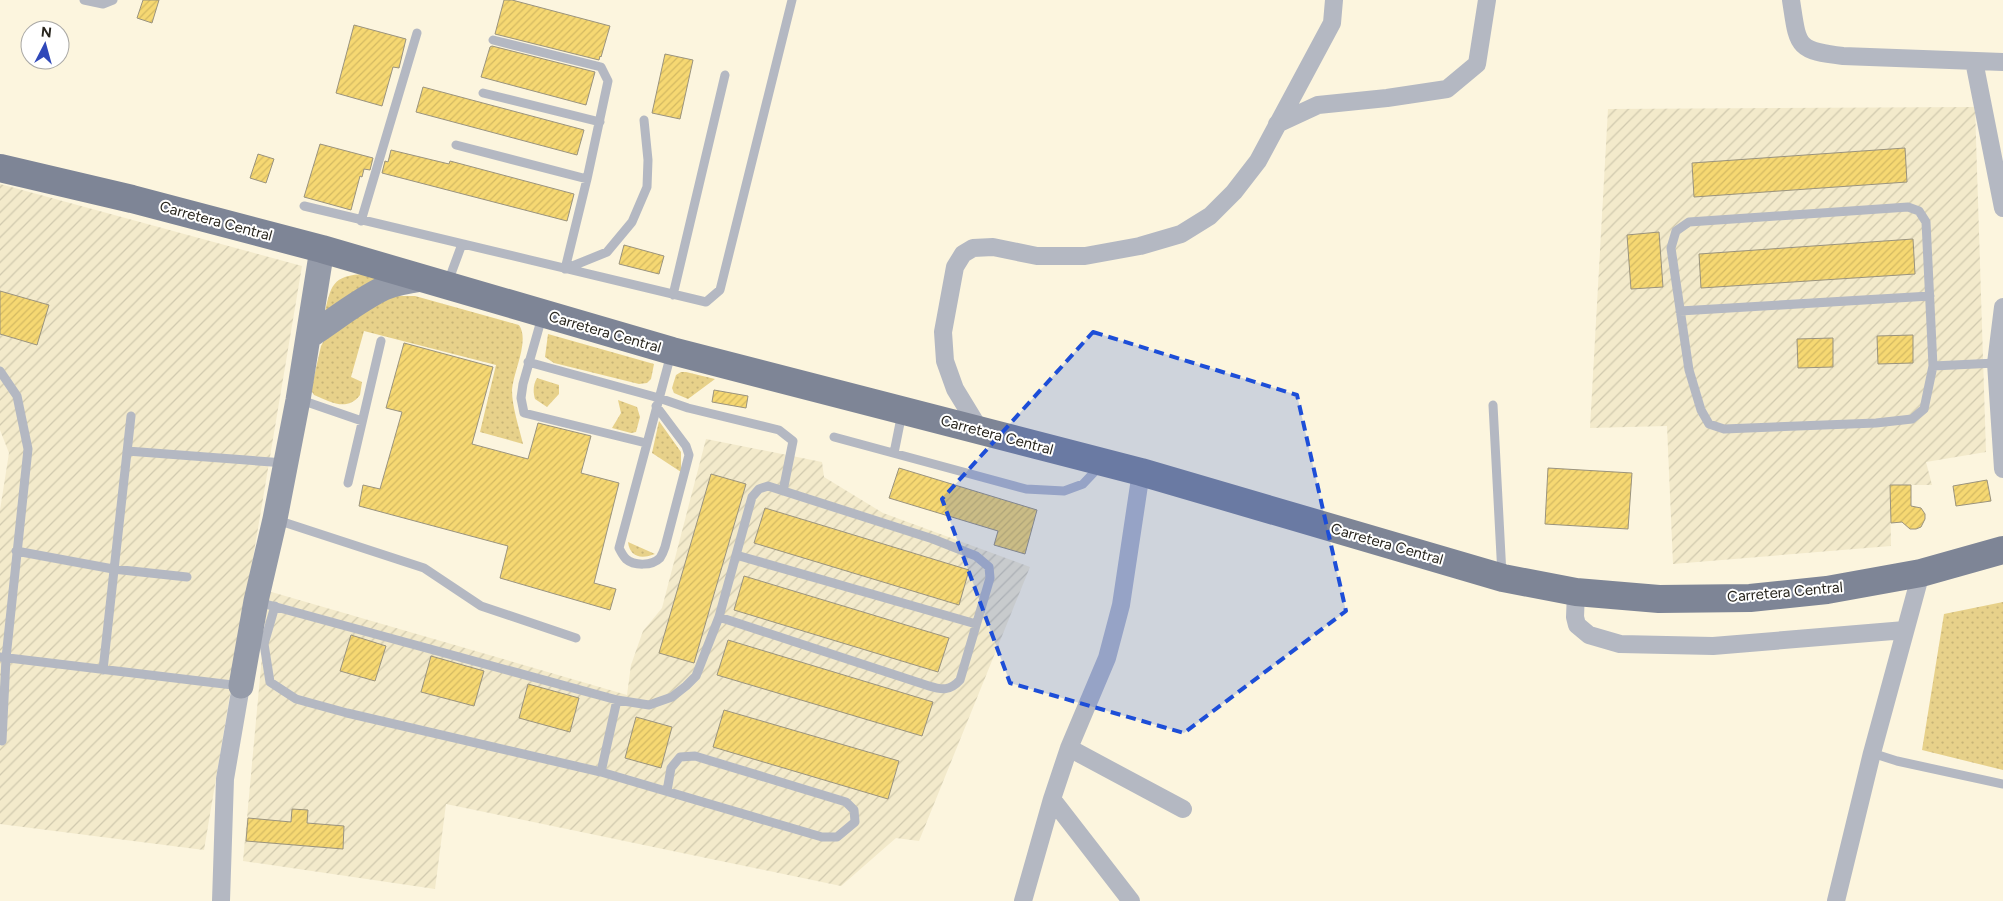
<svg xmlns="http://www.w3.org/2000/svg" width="2003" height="901" font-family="Figtree,sans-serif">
  <defs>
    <pattern id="industrial-furrows" width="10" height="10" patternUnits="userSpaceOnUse" patternTransform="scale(1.25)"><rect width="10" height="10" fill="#f3eacb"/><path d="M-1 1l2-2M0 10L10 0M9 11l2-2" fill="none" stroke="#d0c9ae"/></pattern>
    <pattern id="grass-dots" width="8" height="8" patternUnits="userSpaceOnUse" patternTransform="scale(1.25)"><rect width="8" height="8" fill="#e7d18a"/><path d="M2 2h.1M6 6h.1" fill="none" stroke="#c6b377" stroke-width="1.8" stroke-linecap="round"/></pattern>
    <pattern id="building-hatch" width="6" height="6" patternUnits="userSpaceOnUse" patternTransform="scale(1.25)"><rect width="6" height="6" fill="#f6d872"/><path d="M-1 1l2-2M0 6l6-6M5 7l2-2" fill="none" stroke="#d3b962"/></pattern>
  </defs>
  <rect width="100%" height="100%" fill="#fcf5de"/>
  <path fill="url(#industrial-furrows)" d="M 1975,107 L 1986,452 L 1926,462 L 1932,485 L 1890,485 L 1891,546 L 1673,564 L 1667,426 L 1590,428 L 1608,109 Z
    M 0,184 L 302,266 L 204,850 L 0,824 L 0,510 L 9,453 L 0,430 Z
    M 706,439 L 822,462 L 824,477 L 883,513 L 1030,567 L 919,841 L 896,838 L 841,886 L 446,804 L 435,889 L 243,861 L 268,591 L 627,695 L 631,665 L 643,631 L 662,608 Z"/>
  <path fill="url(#grass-dots)" d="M 366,274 L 385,279 L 324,316 C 331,286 331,275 366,274 Z
    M 393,296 L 415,296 L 519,325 C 530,341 513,372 512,390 C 512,407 519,427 523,444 L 480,432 L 496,365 L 364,331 L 351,377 L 362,382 L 360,395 C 347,412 331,402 314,395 L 311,390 L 321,346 L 325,339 L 384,298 Z
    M 548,334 L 654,364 L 651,379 L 647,383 L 639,384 L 554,363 L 545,357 Z
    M 681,372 L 686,372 L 715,379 L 688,399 L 674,393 L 672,388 L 676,375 Z
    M 537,378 L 559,385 L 559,394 L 547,407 L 535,399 C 533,391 533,385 537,378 Z
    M 618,400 L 637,407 L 640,417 L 636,432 L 631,433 L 612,428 L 621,413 Z
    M 659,421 L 681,452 L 681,472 L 652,453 Z
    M 628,542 L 655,554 C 642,559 630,558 628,542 Z
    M 2003,602 L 2003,770 L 1922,750 L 1944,614 Z"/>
  <path fill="url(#building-hatch)" stroke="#9a937e" d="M 143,0 L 159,0 L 152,23 L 137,18 Z
    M 504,0 L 512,0 L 610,26 L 601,57 L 600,56 L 599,60 L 495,34 Z
    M 354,25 L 406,39 L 399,68 L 393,67 L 382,106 L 336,93 Z
    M 492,46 L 595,72 L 586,105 L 481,77 L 490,47 Z
    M 665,54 L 693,60 L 680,119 L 652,113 Z
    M 423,87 L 584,130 L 577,155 L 416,112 Z
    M 320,144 L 373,158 L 370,170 L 364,169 L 362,177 L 360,176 L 351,210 L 304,197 Z
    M 1905,148 L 1907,182 L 1694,197 L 1692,163 Z
    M 391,150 L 449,164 L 450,161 L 574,194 L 567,221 L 382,173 L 385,161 L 388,162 Z
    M 258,154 L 274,159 L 266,183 L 250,178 Z
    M 1659,232 L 1663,287 L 1631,289 L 1627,235 Z
    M 1913,239 L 1915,274 L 1701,288 L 1699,254 Z
    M 624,245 L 664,256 L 659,274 L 619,264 Z
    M 0,291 L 49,305 L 37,345 L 0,334 Z
    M 1913,335 L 1913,363 L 1878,364 L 1877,336 Z
    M 1833,338 L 1833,367 L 1798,368 L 1797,339 Z
    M 404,343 L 493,367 L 472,444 L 528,459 L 538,423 L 591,436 L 581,473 L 619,483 L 594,583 L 616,589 L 610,610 L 500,578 L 508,546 L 359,506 L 363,485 L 380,489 L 402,412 L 386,408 Z
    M 714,390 L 748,396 L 746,408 L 712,402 Z
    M 899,468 L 1037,510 L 1025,554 L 994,545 L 998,531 L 889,498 Z
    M 1548,468 L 1632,473 L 1628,529 L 1545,524 Z
    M 711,474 L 746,484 L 694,663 L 659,653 Z
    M 1987,480 L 1991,501 L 1956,506 L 1953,486 Z
    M 1890,485 L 1911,485 L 1911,506 L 1921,508 L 1925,514 L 1925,519 L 1921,527 L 1916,529 L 1910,529 L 1902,522 L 1891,523 Z
    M 765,508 L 969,570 L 959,605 L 754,543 Z
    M 744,576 L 949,638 L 938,672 L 734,610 Z
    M 351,635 L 386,646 L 375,681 L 340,671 Z
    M 728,640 L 933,702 L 922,736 L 717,675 Z
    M 431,656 L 484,671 L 474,706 L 421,692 Z
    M 528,684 L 579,698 L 570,732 L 519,718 Z
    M 724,710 L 899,761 L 888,799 L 713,747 Z
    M 636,717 L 672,727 L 661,768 L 625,758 Z
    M 292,809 L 308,810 L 307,823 L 344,826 L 343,849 L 246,841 L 248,818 L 291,822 Z"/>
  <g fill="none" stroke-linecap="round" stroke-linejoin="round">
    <path stroke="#b4b8c2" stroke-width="9" d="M 84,0 L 103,4 L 113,0
      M 493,40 L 601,67 L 608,81 L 587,179 L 565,269
      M 483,93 L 600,122
      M 456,145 L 587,179
      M 304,206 L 706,302 L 720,290 L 792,0
      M 1908,207 L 1919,211 L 1926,222 L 1933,366 L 1924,409 L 1912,419 L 1876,423 L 1724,429 L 1709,424 L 1701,410 L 1689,370 L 1671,248 L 1676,231 L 1689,222 Z
      M 361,221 L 417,33
      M 565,269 L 607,252 L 632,222 L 647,187 L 648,160 L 644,120
      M 448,282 L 462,244
      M 673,295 L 725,75
      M 1680,311 L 1930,296
      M 542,317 L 523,384 L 521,398 L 524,413 L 646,443
      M 528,362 L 659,398 L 688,408 L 779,430 L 793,441 L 783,491
      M 1933,366 L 1996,363
      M 0,371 L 17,396 L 28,449 L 6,658 L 2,741
      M 301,400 L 362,421
      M 1493,405 L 1502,575
      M 656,406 L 686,446 L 689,455 L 665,547 C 664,550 662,555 660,558 C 652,566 634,566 626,559 C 623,556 621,552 619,548 L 671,354
      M 834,437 L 1026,489 L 1064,491 L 1083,484 L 1100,466
      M 127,451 L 285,463
      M 894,453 L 902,413
      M 348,483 L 381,341
      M 768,486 L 933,539 L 976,556 L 989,567 L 990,578 L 960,680 C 950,691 942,690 929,686 L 719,617 L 752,497 L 759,489 Z
      M 277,520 L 424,568 L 481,606 L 576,638
      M 16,551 L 113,569 L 187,577
      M 736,555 L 976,624
      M 258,602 L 617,700 L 649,705 L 672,697 L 686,686 L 696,676 L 719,617
      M 275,606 L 264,644 L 270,682 L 296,699 L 347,713 L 601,772 L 617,700
      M 0,657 L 241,686
      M 103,670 L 131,416
      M 1872,753 L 1897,761 L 2003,784
      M 601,772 L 822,837 L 837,837 L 855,822 L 854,810 L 846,802 L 695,756 L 680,757 L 671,768 L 667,791"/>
    <path stroke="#b4b8c2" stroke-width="18" d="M 1791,0 C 1798,45 1795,51 1843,56 L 2003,62
      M 1974,61 L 2003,208
      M 1277,124 L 1318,105 L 1387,98 L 1447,89 L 1477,64 L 1487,0
      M 2003,307 L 1996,363 L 2003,469
      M 980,430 L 955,389 L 945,361 L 943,332 L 955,267 L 963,254 L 973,248 L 993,247 L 1037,256 L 1085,256 L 1140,246 L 1181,234 L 1210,216 L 1234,192 L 1258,161 L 1332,23 L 1334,0
      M 1576,592 L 1575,617 L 1577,625 L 1589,635 L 1620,644 L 1713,646 L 1905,630
      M 1069,748 L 1183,809
      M 1052,799 L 1131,901
      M 221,901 L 225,779 L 241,686
      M 1023,901 L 1052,799 L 1069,748 L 1107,658 L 1121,605 L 1141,472
      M 1836,901 L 1872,753 L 1921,573"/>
    <path stroke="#959ba9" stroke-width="25" d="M 308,337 C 333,321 357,301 384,288 C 396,283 409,281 422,279
      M 241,686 L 256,601 L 275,519 L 298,400 L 322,249"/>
    <path stroke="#7e8596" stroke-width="28" d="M 0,168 L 132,199 L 322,249 L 672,351 L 1141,472 L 1503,578 L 1576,592 L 1659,599 L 1750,598 L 1827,590 L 1921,573 L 2003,550"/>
  </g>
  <path fill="#1d4ed8" fill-opacity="0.2" stroke="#1d4ed8" stroke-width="4" stroke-dasharray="10 6" stroke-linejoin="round" d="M 1093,332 L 1297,395 L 1346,611 L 1184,733 L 1010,683 L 942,499 Z"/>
  <g text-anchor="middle" stroke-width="4" stroke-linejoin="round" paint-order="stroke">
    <g font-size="15" fill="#29261e" stroke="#fff">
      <text transform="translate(216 221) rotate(15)" y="5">Carretera Central</text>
      <text transform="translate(605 332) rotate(16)" y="5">Carretera Central</text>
      <text transform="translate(997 435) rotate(15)" y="5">Carretera Central</text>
      <text transform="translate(1387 544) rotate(16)" y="5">Carretera Central</text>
      <text transform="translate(1785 592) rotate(-5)" y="5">Carretera Central</text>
    </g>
  </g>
  <g transform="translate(45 45) rotate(6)"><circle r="24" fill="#ffffff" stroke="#a9a8a5"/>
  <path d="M0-4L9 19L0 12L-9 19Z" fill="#2f48b9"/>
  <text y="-8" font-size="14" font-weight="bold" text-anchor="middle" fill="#29261e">N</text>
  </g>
</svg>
